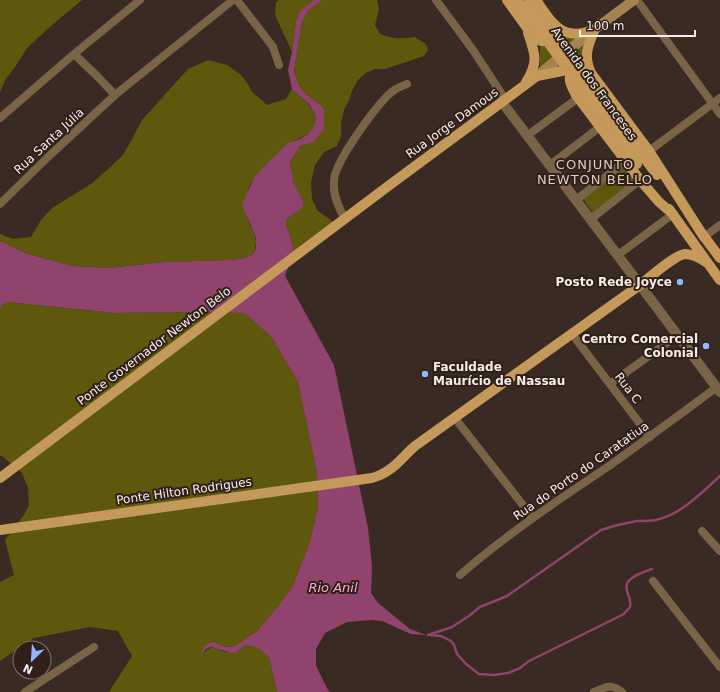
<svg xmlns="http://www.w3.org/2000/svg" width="720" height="692" font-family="'DejaVu Sans',sans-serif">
  <rect width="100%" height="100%" fill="#392a23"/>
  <path fill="#5e580c" d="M 0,0 L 82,0 L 52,25 L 27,48 L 15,67 L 5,80 L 0,93 Z
    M 279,0 L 314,0 L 300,12 L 296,21 L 292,52 L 275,15 L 276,2 Z
    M 323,0 L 377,0 L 379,9 L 375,25 L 380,34 C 394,39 400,39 415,37 L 426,44 L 428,50 L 424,56 L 385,69 L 375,69 L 366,73 L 357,81 L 352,91 L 349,100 L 344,110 L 341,123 L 341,136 L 337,146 L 324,152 L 315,165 L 311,182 L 312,199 L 318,211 L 335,223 L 294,251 L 289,233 L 286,226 L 286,220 L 291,215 L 298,212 L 303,201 L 294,184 L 290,162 L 300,146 L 313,142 L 321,105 L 307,95 L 298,84 L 294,71 L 302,22 L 308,11 Z
    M 556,33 L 577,38 L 540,68 L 540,47 Z
    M 587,38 L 583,53 L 582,64 L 550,72 Z
    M 208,60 L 227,65 L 241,75 L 248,84 L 252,92 L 267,105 L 286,99 L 292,89 C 305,101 329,118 307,134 C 300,139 293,140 288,144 C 284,146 280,151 277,154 C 266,165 254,175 248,190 C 246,194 246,215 248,220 C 253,235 260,237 253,254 L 245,258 L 231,260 L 165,262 L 108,268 L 73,266 L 28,254 L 0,241 L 0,234 L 13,239 L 31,237 L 41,220 L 52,208 L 91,184 L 108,169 L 123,155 L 131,141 L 142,120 L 188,69 Z
    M 624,167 L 635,180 L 593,213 L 583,199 Z
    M 6,302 L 115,313 L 188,312 L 245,313 L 272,338 L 298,382 L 317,473 L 318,506 L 309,545 L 292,587 L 279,605 L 258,630 L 235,647 L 222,646 L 213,642 L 207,644 L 202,655 C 214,640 217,653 231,652 C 233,652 236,652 237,652 C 240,650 243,647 245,645 L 260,648 L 269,657 L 277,692 L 109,692 L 132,656 L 118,631 L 90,627 L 34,638 L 0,661 L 0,582 L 14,575 L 5,540 L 24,515 L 29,505 L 28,488 L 22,473 L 2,456 L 0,456 L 0,310 L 2,305 Z"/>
  <path fill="#90446d" d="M 314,0 L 323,0 L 308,11 L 302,22 L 294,71 L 298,84 L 307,95 L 321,105 L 324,110 L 324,129 L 313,142 L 300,146 L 290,162 L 294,184 L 303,201 L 303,206 L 298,212 L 291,215 L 286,220 L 286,226 L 289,233 L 294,251 L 285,276 L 334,365 L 368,528 L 372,566 L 371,593 L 378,603 L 410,629 L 426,635 L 411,634 L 382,621 L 372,620 L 347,622 L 325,633 L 316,649 L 316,666 L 328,690 L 330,692 L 277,692 L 269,657 L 259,648 L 245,645 L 237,652 L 232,653 L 211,647 L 206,649 L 201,656 L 203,649 L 207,644 L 213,642 L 222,646 L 234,647 L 258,630 L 279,605 L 292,587 L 309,545 L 318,506 L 317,473 L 298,382 L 272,338 L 245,313 L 188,312 L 115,313 L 7,302 L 2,305 L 0,310 L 0,241 L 28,254 L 73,266 L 108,268 L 165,262 L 231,260 L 245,258 L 253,254 L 256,248 L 256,238 L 242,205 L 248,191 L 254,178 L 264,166 L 288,143 L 300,139 L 309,133 L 314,126 L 316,119 L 314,112 L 309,104 L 292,89 L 288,70 L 292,52 L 296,21 L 300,11 Z"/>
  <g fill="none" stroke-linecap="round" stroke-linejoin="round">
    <path stroke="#90446d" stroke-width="2.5" d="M 428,635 L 452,627 L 469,616 L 480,607 L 507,596 L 601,530 C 613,526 625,523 637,521 C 643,521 650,521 656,520 C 682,514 701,493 720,476
      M 430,635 L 441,636 L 451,641 L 454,645 L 457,654 L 466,664 L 479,674 L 494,675 L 508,673 L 520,668 L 529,661 L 624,614 C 626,611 629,609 630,607 C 633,596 619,587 632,578 C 637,574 646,571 652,569"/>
    <path stroke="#796447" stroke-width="8" d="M 237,0 L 273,47 L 279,65
      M 436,0 L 473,50 L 505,99
      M 637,0 L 720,114
      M 74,54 L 98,77 L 115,95
      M 0,118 L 74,54 L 140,0
      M 528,135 L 578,98
      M 649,151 L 720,98
      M 550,165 L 600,127
      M 576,200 L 626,161
      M 0,204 L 48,157 L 115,95 L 233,0
      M 345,219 C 339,208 333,196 334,184 C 334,180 334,175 336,172 C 342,154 380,98 396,89 C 399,87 403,86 407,84
      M 591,219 L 640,180
      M 704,237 L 720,225
      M 618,255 L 673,214
      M 572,334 L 650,437
      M 610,384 L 678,335
      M 454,417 L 533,518
      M 702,531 L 720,551
      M 460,575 C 506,535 558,500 609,466 C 645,440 681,414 717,387
      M 653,581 L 720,667
      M 25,692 L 94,647
      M 594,692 C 605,687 611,683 622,692"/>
    <path stroke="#796447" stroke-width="10" d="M 502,102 L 640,285 L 720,392"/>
    <path stroke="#a48252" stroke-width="10" d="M 537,76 L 595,29 L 634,0"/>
    <path stroke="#c4995a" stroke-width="10" d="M 507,0 L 533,36 C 540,43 547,43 552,35
      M 536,0 C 553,24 562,43 595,29
      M 595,29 C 588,45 583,56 591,73 L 649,151 L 704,237
      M 574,69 C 566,77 571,86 576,95 L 640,180 L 659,202 L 673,214
      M 526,82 C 539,63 535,53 528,33
      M 643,156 L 657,175
      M 669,209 L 720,280
      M 700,231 L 720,258
      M 0,478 L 391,184 L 537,76 L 577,68 C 584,69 590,72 594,77
      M 0,530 L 372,478 C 393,472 400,459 415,446 L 640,285 C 650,277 675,255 685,254 C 693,254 700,258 706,262"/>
    <path stroke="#c4995a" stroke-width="10" d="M 517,0 L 637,164
      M 529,0 L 643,156"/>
  </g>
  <g fill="#91b8fd" stroke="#2f2019" stroke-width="1.5">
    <circle cx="680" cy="282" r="4"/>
    <circle cx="706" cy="346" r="4"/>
    <circle cx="425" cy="374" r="4"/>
  </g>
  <g text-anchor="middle" stroke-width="4" stroke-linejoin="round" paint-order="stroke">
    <g font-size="12" fill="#f7ede8" stroke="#2f2019">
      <text transform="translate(594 84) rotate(54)" y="4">Avenida dos Franceses</text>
      <text transform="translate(452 123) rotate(-36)" y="4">Rua Jorge Damous</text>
      <text transform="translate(49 141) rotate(-43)" y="4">Rua Santa Júlia</text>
      <text transform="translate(154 346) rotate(-37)" y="4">Ponte Governador Newton Belo</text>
      <text transform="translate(628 388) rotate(53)" y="4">Rua C</text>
      <text transform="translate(581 471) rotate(-35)" y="4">Rua do Porto do Caratatiua</text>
      <text transform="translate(184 491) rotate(-8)" y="4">Ponte Hilton Rodrigues</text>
    </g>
    <g font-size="12" font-weight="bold" fill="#f7ede8" stroke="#2f2019" text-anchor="end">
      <text x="672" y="286">Posto Rede Joyce</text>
      <text x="698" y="343">Centro Comercial<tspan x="698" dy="14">Colonial</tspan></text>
      <text x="433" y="371" text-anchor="start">Faculdade<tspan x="433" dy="14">Maurício de Nassau</tspan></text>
    </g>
    <g font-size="13" letter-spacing="1" fill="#decbc1" stroke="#2f2019">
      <text x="595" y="169">CONJUNTO<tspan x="595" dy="15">NEWTON BELLO</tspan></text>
    </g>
    <g font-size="13" font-style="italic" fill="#fea8d3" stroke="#2f2019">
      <text x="333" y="592">Rio Anil</text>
    </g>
  </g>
  <g transform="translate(32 660) rotate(205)"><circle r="19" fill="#2f2019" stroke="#7f726c"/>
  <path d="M0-3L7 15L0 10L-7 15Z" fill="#91b8fd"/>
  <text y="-6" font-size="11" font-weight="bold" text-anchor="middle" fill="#f7ede8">N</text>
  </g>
  <path d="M580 30v6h115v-6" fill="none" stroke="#f7ede8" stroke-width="2"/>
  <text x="586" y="30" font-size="12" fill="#f7ede8" stroke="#2f2019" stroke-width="3" paint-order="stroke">100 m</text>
</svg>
